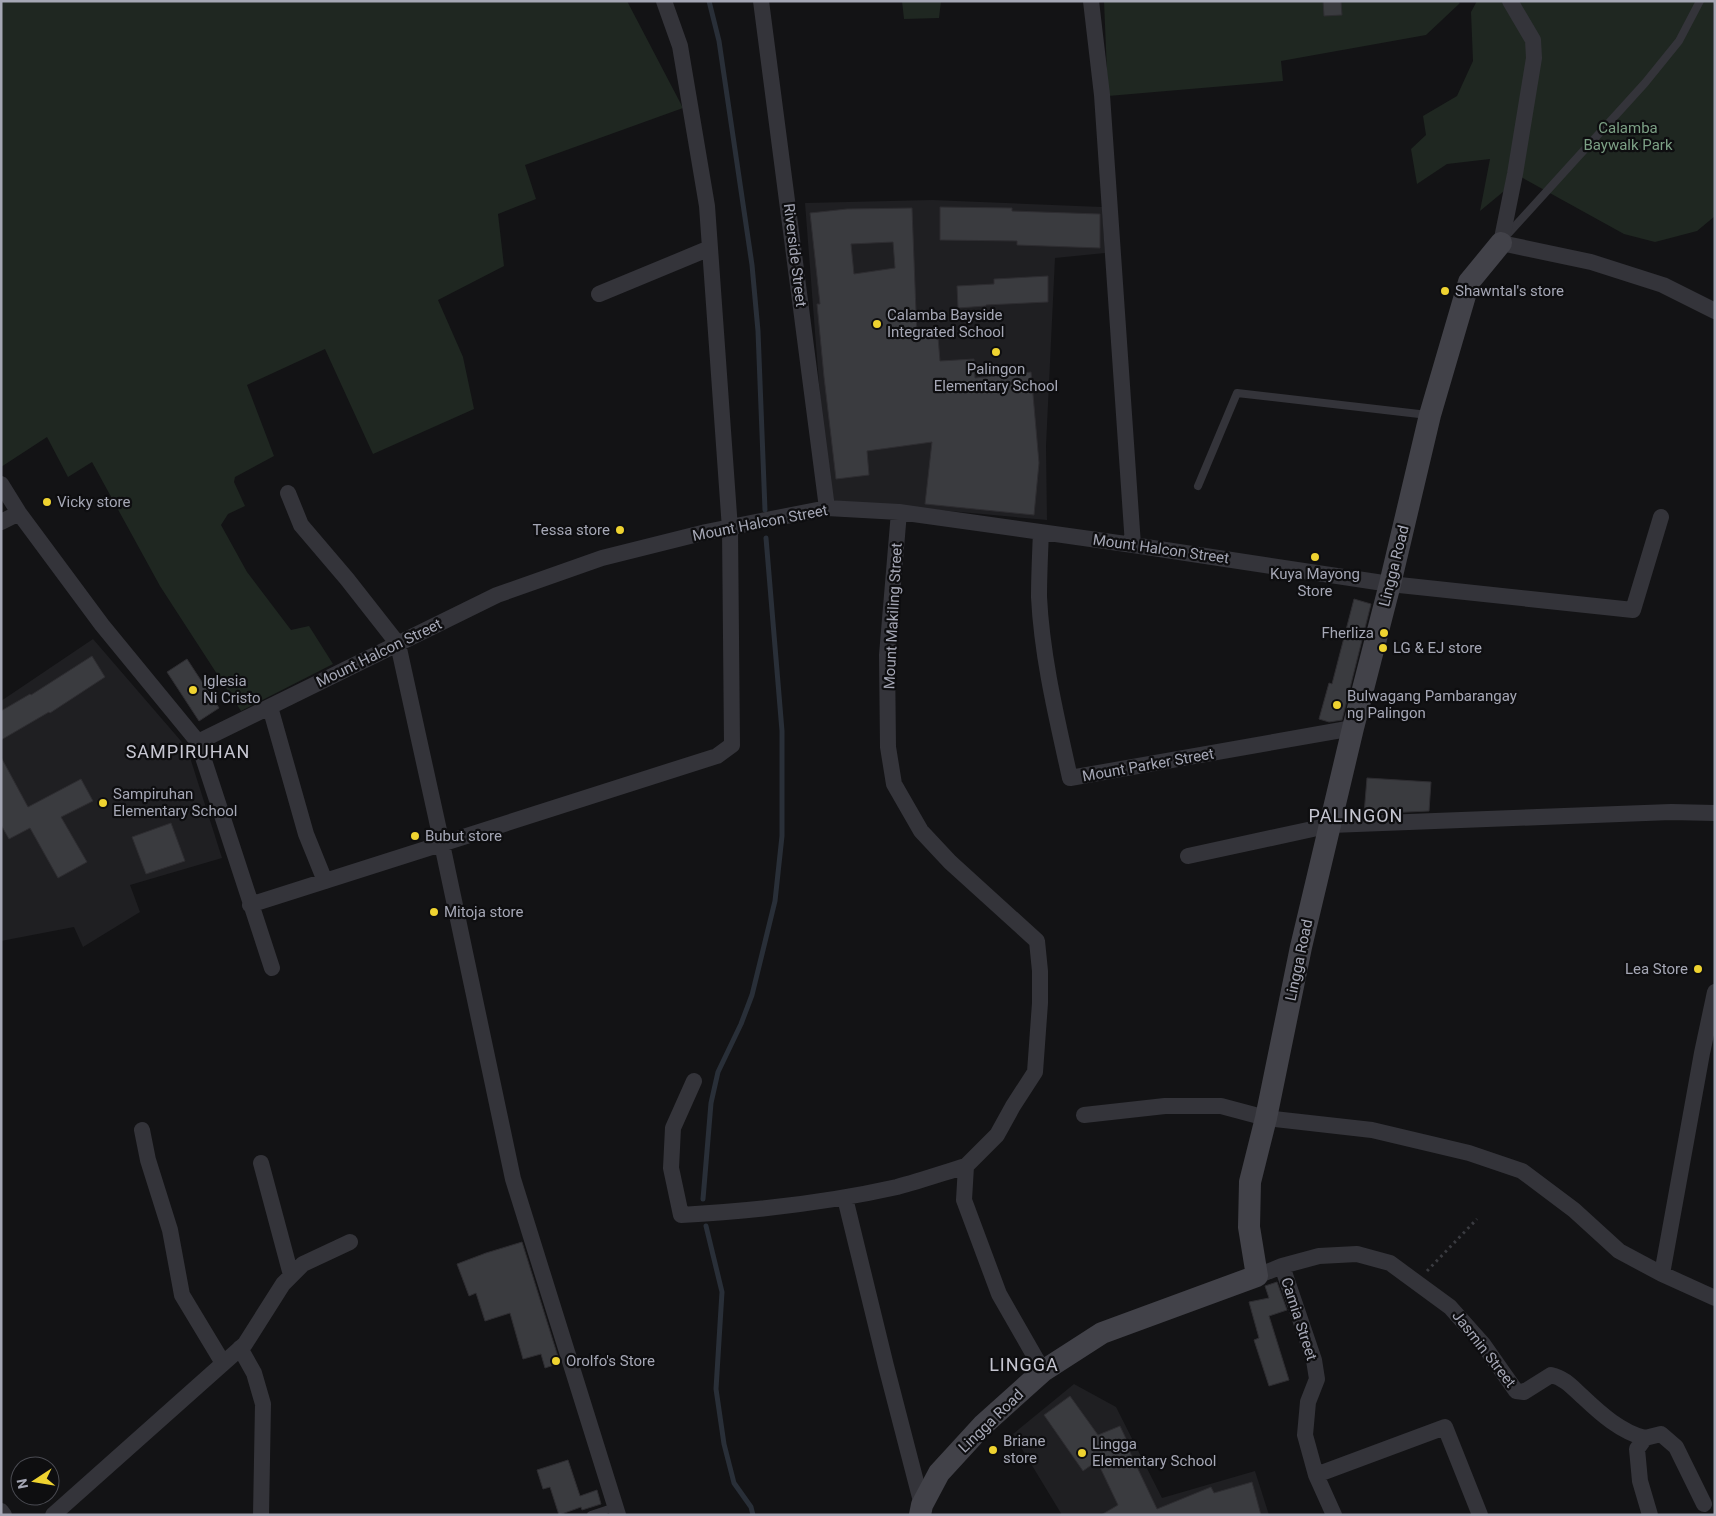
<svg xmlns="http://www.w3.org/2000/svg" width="1716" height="1516" font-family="Roboto,sans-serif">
  <rect width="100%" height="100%" fill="#131315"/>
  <path fill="#1f1f22" d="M 932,200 L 1102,207 L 1105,253 L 1055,258 L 1046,446 L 1047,520 L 828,500 L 805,203 Z
    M 93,639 L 187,748 L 222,858 L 130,885 L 140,912 L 83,947 L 74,927 L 1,941 L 1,701 Z
    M 1074,1384 L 1116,1407 L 1162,1498 L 1255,1471 L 1269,1515 L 1062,1515 L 1013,1434 Z"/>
  <path fill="#1f2721" d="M 1,1 L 627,1 L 683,108 L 525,165 L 536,199 L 498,214 L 504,266 L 438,300 L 463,357 L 474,409 L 373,454 L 325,349 L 247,385 L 274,456 L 235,477 L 234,482 L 245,506 L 228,514 L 221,525 L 247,572 L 291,630 L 309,626 L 333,664 L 241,711 L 160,586 L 92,462 L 68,477 L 47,437 L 1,467 Z
    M 902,1 L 941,1 L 939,18 L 904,19 Z
    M 1104,1 L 1457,1 L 1460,3 L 1426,35 L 1281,61 L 1283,81 L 1108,96 Z
    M 1477,1 L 1715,1 L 1713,5 L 1715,216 L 1697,231 L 1655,242 L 1624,234 L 1521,177 L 1480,211 L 1490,159 L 1447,164 L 1417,184 L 1411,149 L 1426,135 L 1423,116 L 1457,96 L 1473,61 L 1471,12 Z"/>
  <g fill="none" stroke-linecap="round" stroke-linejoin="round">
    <path stroke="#292f38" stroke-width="5" d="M 709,1 L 719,41 L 752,265 L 758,331 L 765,510
      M 703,1199 L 711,1103 L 718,1072 L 741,1024 L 752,995 L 775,901 L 782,836 L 782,731 L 766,538
      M 706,1226 L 722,1292 L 716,1389 L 724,1444 L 734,1483 L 751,1507 L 753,1515"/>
  </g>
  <path fill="#3a3b3f" stroke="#2e2d31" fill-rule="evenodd" d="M 1323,1 L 1341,1 L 1342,15 L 1324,16 Z
    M 940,207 L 1012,208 L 1012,211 L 1100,214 L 1100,248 L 1017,245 L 1017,241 L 940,240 Z
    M 912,208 L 917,337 L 938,337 L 940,361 L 974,359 L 975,378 L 1031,372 L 1039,463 L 1034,515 L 925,504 L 932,442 L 867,451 L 869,475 L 836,479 L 824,377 L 817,304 L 820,304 L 810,213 L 847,209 ZM 893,242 L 895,268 L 854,274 L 851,244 Z
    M 1048,276 L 1048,302 L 986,305 L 986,306 L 958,308 L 957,286 L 994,284 L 994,279 Z
    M 1354,599 L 1371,604 L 1342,720 L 1329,722 L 1319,719 L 1329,683 L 1332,684 Z
    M 92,656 L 105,677 L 50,713 L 49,712 L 1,740 L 1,711 L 30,694 L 31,695 Z
    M 187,659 L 219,708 L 199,721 L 167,672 Z
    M 1,757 L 28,807 L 81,779 L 93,801 L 61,817 L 87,862 L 58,878 L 30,828 L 9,839 L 1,825 Z
    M 1367,778 L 1431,782 L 1429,811 L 1364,814 Z
    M 171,823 L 185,861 L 146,874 L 132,837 Z
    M 522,1242 L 560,1363 L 545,1368 L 541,1354 L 523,1359 L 510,1313 L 485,1321 L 476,1293 L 469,1296 L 457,1264 L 486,1253 Z
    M 1277,1282 L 1287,1310 L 1269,1316 L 1289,1380 L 1269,1386 L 1254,1340 L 1259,1338 L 1249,1302 L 1269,1298 L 1265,1286 Z
    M 1070,1396 L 1098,1435 L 1120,1426 L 1130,1447 L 1128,1448 L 1157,1509 L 1211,1487 L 1214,1493 L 1252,1482 L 1261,1515 L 1101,1515 L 1118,1505 L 1097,1461 L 1083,1471 L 1044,1415 Z
    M 568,1460 L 580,1496 L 597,1490 L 601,1504 L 582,1510 L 581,1507 L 559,1515 L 550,1487 L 543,1489 L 537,1470 Z"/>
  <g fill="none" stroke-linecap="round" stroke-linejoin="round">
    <path stroke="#3a3b40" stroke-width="3" stroke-dasharray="2.5 4" stroke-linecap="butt" d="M 1427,1271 L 1477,1219"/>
    <path stroke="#34343a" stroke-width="8" d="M 1506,236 L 1645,83 L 1679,41 L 1700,1
      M 1198,486 L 1237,393 L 1428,415
      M 591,1515 L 615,1507"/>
    <path stroke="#34343a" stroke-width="16" d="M 761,1 L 827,508
      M 1091,1 L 1102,95 L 1133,545
      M 1510,1 L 1533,40 L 1534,58 L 1515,174 L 1501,243 L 1591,262 L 1663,285 L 1715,311
      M 599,294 L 710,248
      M 1,484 L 19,513 L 102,625 L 198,742 L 272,968
      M 288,493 L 301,525 L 347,579 L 398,644 L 442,844 L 513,1179 L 618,1515
      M 899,512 L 887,655 L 888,747 L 894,784 L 921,831 L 950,862 L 1037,941 L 1040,971 L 1040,1003 L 1035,1072 L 1013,1106 L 997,1135 L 966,1166 L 964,1200 L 999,1294 L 1043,1371
      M 1,522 L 19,513
      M 1041,532 C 1040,554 1039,576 1039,597 C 1042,658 1057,719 1070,778 L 1353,728
      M 270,707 L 306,834 L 325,881
      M 198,742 L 497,595 L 602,558 L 706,532 L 827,508 L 899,512 L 1133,545 L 1390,584 L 1633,610 L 1661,517
      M 1188,856 L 1331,825 L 1671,812 L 1715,813
      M 250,905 L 717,756 L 732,745 L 730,529 L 707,206 L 680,46 L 664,1
      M 694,1081 L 673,1128 L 671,1168 L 681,1215 C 754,1211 826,1203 897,1187 C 920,1181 943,1173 966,1166
      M 1084,1115 L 1165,1106 L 1221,1106 L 1266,1118 L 1372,1130 L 1469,1153 L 1522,1171 L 1574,1210 L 1619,1251 L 1662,1274 L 1715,1298
      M 142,1130 L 148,1160 L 170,1230 L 182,1295 L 223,1363
      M 261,1163 L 291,1275
      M 845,1198 L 886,1366 L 922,1505
      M 1282,1266 L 1314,1360 L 1317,1379 L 1308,1402 L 1305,1435 L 1316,1475 L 1334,1515
      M 1662,1274 L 1702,1053 L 1715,992
      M 1257,1276 L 1282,1266 L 1319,1256 L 1357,1254 L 1390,1263 L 1450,1307 L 1483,1344 L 1516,1391 L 1524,1392 L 1551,1375 C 1565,1378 1573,1388 1583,1397 C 1601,1414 1621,1432 1645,1438
      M 240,1348 L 254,1373 L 263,1404 L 261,1515
      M 1316,1475 L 1445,1427 L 1480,1515
      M 1,1511 L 4,1515
      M 53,1515 L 245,1344 L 283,1284 L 303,1264 L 350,1242
      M 1650,1515 L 1640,1481 L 1637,1449 L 1645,1438 L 1661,1434 L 1676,1447 L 1704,1504"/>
    <path stroke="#424249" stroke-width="22" d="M 920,1515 L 922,1505 L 939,1473 L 983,1425 L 1043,1371 L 1102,1333 L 1257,1276 L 1249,1227 L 1250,1182 L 1266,1118 L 1301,947 L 1353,728 L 1390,584 L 1430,415 L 1469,282 L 1501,243"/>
  </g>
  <g fill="#efd330" stroke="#0e0e10" stroke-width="2">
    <circle cx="1445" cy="291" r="5"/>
    <circle cx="877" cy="324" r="5"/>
    <circle cx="996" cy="352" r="5"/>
    <circle cx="47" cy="502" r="5"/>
    <circle cx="620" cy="530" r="5"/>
    <circle cx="1315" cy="557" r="5"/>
    <circle cx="1384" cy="633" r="5"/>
    <circle cx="1383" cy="648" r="5"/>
    <circle cx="193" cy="690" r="5"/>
    <circle cx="1337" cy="705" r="5"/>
    <circle cx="103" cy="803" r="5"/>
    <circle cx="415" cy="836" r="5"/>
    <circle cx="434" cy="912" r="5"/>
    <circle cx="1698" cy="969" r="5"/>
    <circle cx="556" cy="1361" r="5"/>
    <circle cx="993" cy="1450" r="5"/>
    <circle cx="1082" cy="1453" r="5"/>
  </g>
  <g text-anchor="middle" stroke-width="4.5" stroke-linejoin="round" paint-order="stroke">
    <g font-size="15" fill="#7ca085" stroke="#0e0e10">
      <text x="1628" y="133">Calamba<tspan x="1628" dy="17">Baywalk Park</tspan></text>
    </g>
    <g font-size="15" fill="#a5a7b5" stroke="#0e0e10">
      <text transform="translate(795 255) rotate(83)" y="5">Riverside Street</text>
      <text transform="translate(760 523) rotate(-11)" y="5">Mount Halcon Street</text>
      <text transform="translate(1161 549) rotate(8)" y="5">Mount Halcon Street</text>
      <text transform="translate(1394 566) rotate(-76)" y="5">Lingga Road</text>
      <text transform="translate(893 616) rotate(-87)" y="5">Mount Makiling Street</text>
      <text transform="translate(379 653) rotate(-26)" y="5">Mount Halcon Street</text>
      <text transform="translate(1148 765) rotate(-10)" y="5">Mount Parker Street</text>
      <text transform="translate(1299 960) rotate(-78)" y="5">Lingga Road</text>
      <text transform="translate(1299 1319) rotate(72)" y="5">Camia Street</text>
      <text transform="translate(1484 1349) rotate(52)" y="5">Jasmin Street</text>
      <text transform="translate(991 1421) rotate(-44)" y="5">Lingga Road</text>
    </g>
    <g font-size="15" fill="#a5a7b5" stroke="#0e0e10" text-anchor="start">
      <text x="1455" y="296">Shawntal's store</text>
      <text x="887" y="320">Calamba Bayside<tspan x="887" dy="17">Integrated School</tspan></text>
      <text x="996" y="374" text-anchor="middle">Palingon<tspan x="996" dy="17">Elementary School</tspan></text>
      <text x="57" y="507">Vicky store</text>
      <text x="610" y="535" text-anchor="end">Tessa store</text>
      <text x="1315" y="579" text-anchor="middle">Kuya Mayong<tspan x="1315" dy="17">Store</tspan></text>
      <text x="1374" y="638" text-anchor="end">Fherliza</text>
      <text x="1393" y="653">LG &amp; EJ store</text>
      <text x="203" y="686">Iglesia<tspan x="203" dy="17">Ni Cristo</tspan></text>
      <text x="1347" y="701">Bulwagang Pambarangay<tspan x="1347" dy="17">ng Palingon</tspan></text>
      <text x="113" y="799">Sampiruhan<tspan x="113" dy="17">Elementary School</tspan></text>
      <text x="425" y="841">Bubut store</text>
      <text x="444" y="917">Mitoja store</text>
      <text x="1688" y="974" text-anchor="end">Lea Store</text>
      <text x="566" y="1366">Orolfo's Store</text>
      <text x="1003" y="1446">Briane<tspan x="1003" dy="17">store</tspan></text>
      <text x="1092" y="1449">Lingga<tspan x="1092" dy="17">Elementary School</tspan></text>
    </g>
    <g font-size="18" letter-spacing="1" fill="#c6c6d1" stroke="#0e0e10">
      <text x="188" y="758">SAMPIRUHAN</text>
      <text x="1356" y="822">PALINGON</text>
      <text x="1024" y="1371">LINGGA</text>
    </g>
  </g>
  <rect width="1716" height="1516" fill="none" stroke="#a5a7b5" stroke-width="5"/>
  <g transform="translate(35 1481) rotate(258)"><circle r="24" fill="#0e0e10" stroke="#4a4b52"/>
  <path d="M0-4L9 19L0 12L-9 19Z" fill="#efd330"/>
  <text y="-8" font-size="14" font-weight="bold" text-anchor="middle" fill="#a5a7b5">N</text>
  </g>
</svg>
